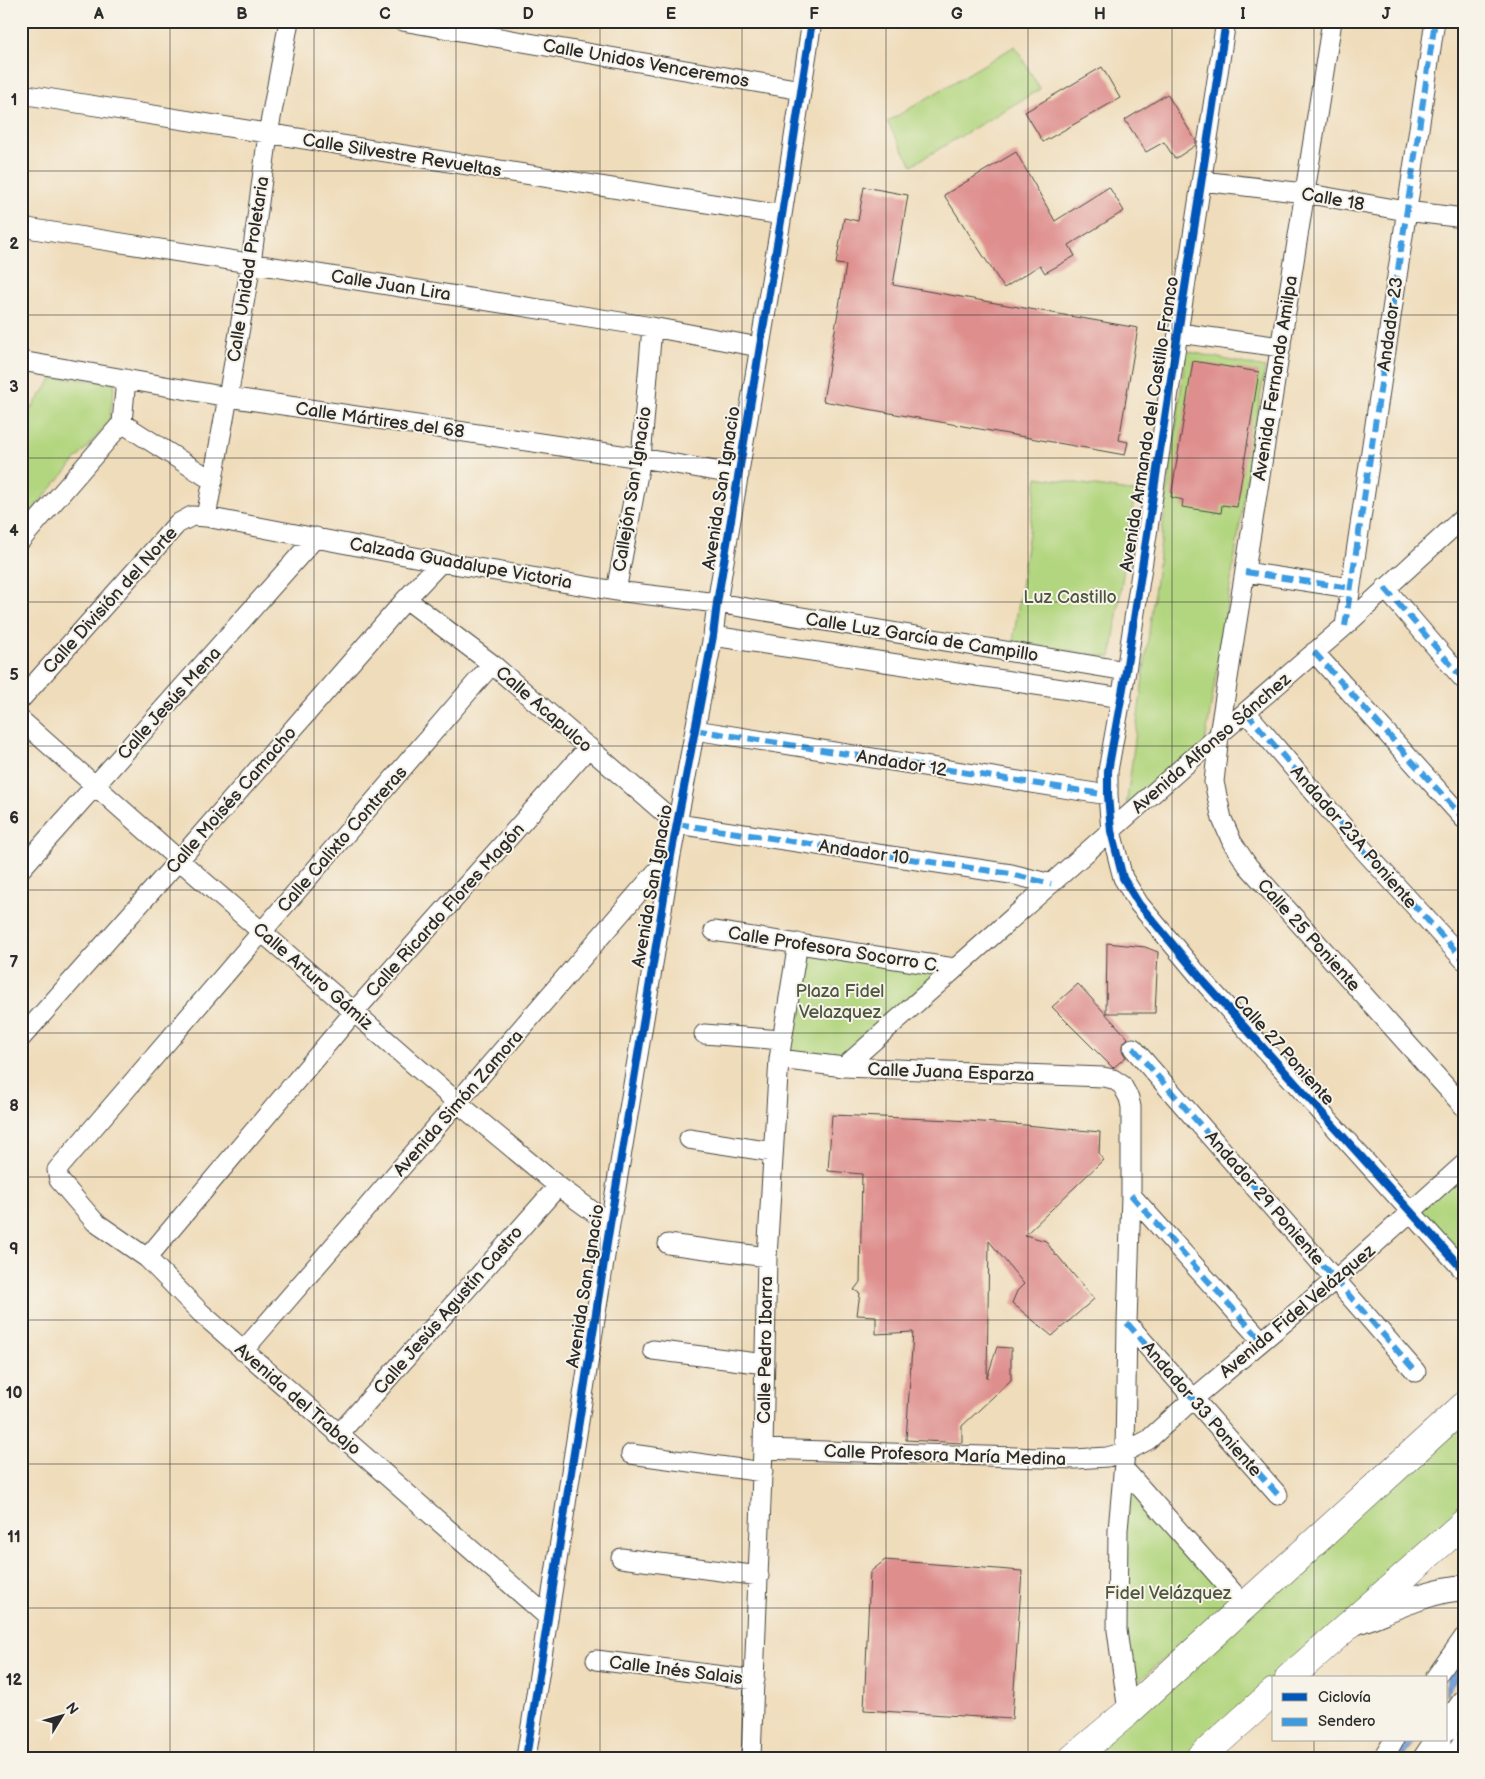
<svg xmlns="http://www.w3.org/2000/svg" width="1485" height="1779" font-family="'Balsamiq Sans',sans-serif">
  <rect width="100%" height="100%" fill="#f7f3e8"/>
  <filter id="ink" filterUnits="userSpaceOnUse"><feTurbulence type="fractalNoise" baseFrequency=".02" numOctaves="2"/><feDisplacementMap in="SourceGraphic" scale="10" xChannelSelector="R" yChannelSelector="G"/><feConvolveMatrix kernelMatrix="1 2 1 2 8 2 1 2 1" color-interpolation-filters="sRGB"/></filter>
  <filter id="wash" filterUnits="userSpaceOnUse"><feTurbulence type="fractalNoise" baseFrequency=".0096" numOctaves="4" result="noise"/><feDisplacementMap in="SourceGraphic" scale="20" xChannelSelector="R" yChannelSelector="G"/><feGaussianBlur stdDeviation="1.12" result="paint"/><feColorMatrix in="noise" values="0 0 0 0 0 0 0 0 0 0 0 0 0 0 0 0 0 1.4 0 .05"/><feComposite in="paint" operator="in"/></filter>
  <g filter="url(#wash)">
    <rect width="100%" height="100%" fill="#efdcba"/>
    <path fill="#b2d67f" stroke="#6e8055" d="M 1015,46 L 1040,89 L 912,165 L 887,122 Z
      M 1186,351 L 1265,368 L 1205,743 L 1125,815 Z
      M 54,377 L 115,383 L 109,422 L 21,523 L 21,422 Z
      M 1037,477 L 1135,492 L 1111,657 L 1013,642 Z
      M 798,943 L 954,968 L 844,1067 L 780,1059 Z
      M 1464,1166 L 1464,1268 L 1413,1213 Z
      M 1464,1413 L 1464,1516 L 1286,1678 L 1274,1678 L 1274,1689 L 1197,1758 L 1077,1758 Z
      M 1127,1478 L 1233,1597 L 1129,1690 L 1121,1628 Z"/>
    <path fill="#74a3dd" stroke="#506784" d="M 1464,1649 L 1464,1669 L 1446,1695 L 1446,1678 Z
      M 1401,1740 L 1415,1740 L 1403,1758 L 1389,1758 Z"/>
    <g id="blocks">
      <path fill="#de8e8d" d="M 1102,67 L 1120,98 L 1043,142 L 1025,112 Z
        M 1167,94 L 1196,141 L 1196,145 L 1175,159 L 1164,142 L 1146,152 L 1125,120 Z
        M 1016,152 L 1055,221 L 1109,187 L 1124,211 L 1069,245 L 1075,256 L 1045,273 L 1040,265 L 1004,288 L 944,195 Z
        M 864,187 L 908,195 L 893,285 L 1138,328 L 1119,440 L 1128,442 L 1125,455 L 823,401 L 846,265 L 836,264 L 844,218 L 858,221 Z
        M 1193,361 L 1259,372 L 1237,507 L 1222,505 L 1221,513 L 1182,507 L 1183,500 L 1171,497 Z
        M 1107,943 L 1145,947 L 1158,952 L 1155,1013 L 1106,1013 Z
        M 1078,984 L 1128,1038 L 1122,1045 L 1122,1051 L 1126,1057 L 1113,1068 L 1052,1007 Z
        M 832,1115 L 953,1120 L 1025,1125 L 1100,1132 L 1099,1153 L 1103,1160 L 1025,1235 L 1046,1241 L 1056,1256 L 1057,1255 L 1094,1299 L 1052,1336 L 1012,1303 L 1017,1291 L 1024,1284 L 989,1241 L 987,1378 L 997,1347 L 1011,1348 L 1011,1380 L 962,1426 L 962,1443 L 906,1440 L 913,1332 L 876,1334 L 876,1316 L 857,1315 L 860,1293 L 854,1290 L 860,1282 L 862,1174 L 828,1171 Z
        M 885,1560 L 1022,1571 L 1012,1719 L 864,1710 L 870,1572 Z"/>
    </g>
  </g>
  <g filter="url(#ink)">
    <use href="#blocks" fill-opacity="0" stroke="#484640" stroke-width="1"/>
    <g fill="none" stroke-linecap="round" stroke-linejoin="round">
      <defs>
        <path id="minor" d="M 402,21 L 801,90
          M 1226,21 L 1126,671 L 1108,771 L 1108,795 L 1111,831 L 1123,878 L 1139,904 L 1205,983 L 1464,1271
          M 1332,21 L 1219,735 L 1214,782 L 1222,819 L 1232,842 L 1248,866 L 1464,1107
          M 21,94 L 782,215
          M 1202,181 L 1304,193 L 1406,211 L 1464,218
          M 21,227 L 652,327 L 759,347
          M 1179,333 L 1281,347
          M 21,361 L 228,397 L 641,458 L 739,475
          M 122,423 L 213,481
          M 206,517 L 228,397 L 251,263 L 268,134 L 289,21
          M 21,540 L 122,423 L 126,379
          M 1245,572 L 1350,588
          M 1385,588 L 1464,680
          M 616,591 L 641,458 L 652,327
          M 406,599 L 492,664 L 677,824
          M 1345,626 L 1435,21
          M 713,636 L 1122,698
          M 1314,652 L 1464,819
          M 492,664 L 57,1170 L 59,1180 L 95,1222 L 147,1258 L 201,1313 L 548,1617
          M 21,699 L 177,524 L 192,516 L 206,517 L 441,562 L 616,591 L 717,603 L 1126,671
          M 1246,712 L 1358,844 L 1464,960
          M 21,720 L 179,860 L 354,1012 L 458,1103 L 558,1186 L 610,1224
          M 695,730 L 1108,795
          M 677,824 L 1011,874 L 1051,884
          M 21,869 L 316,537
          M 714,931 L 954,968
          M 704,1034 L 782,1040
          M 21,1038 L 179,860 L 406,599 L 441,562
          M 1133,1048 L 1416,1372
          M 779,1059 L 844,1067 L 1103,1077 L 1113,1079 L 1122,1085 L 1129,1098 L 1131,1107 L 1131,1195 L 1127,1323 L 1125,1452 L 1118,1530 L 1117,1630 L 1128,1712
          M 844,1067 L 1219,735 L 1345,626 L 1464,517
          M 689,1139 L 773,1152
          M 1131,1195 L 1262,1341
          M 668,1244 L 767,1257
          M 147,1258 L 354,1012 L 589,747
          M 1127,1323 L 1278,1495
          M 653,1350 L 765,1364
          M 243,1351 L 670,856
          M 338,1435 L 558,1186
          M 763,1449 L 1075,1459 L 1107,1457 L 1125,1452 L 1148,1440 L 1193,1399 L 1336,1279 L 1464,1164
          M 631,1454 L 763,1472
          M 1125,1470 L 1245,1606
          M 621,1558 L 759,1576
          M 596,1660 L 755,1680
          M 1435,1678 L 1464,1637
          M 526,1758 L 610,1224 L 671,855 L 713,636 L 717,603 L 782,215 L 812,21
          M 751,1758 L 763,1449 L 767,1257 L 779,1059 L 798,943
          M 1383,1758 L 1394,1740"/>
        <path id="major" d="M 1353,1623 C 1384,1612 1432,1588 1464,1588
          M 1446,1728 L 1464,1703
          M 1426,1758 L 1438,1740
          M 1455,1758 L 1464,1745"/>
        <path id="highway" d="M 1289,1678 L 1464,1523
          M 1073,1758 L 1128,1712 L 1464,1406
          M 1200,1758 L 1274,1692"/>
      </defs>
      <use href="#minor" stroke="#484640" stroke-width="21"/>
      <use href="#major" stroke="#484640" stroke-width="27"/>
      <use href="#highway" stroke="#484640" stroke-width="29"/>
      <use href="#minor" stroke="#fff" stroke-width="19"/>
      <use href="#major" stroke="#fff" stroke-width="25"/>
      <use href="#highway" stroke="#fff" stroke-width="28"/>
      <path stroke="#3d9ce1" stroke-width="6" stroke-dasharray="12 6" stroke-linecap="butt" d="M 1245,572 L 1350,588
        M 1385,588 L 1464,680
        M 1345,626 L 1435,21
        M 1314,652 L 1464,819
        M 1246,712 L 1358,844 L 1464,960
        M 695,730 L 1108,795
        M 677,824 L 1011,874 L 1051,884
        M 1133,1048 L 1416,1372
        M 1131,1195 L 1262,1341
        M 1127,1323 L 1278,1495"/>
      <defs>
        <path id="cycleway" d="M 1226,21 L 1126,671 L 1108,771 L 1108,795 L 1111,831 L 1123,878 L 1139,904 L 1205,983 L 1464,1271
          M 526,1758 L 610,1224 L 671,855 L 713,636 L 717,603 L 782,215 L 812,21"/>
      </defs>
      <use href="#cycleway" stroke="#f7f3e8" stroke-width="11"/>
      <use href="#cycleway" stroke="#0057b8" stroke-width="8"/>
    </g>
  </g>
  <path fill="none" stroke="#2b2b2b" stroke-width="1" stroke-opacity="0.55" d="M 170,21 L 170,1758M 314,21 L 314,1758M 456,21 L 456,1758M 600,21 L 600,1758M 742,21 L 742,1758M 886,21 L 886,1758M 1028,21 L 1028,1758M 1172,21 L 1172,1758M 1314,21 L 1314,1678M 21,171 L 1464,171M 21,315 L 1464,315M 21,458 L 1464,458M 21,602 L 1464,602M 21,746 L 1464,746M 21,890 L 1464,890M 21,1033 L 1464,1033M 21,1177 L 1464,1177M 21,1320 L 1464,1320M 21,1464 L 1464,1464M 21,1608 L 1464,1608M 1314,1740 L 1314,1758"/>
  <g text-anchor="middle" stroke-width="4" stroke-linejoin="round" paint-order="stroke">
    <g font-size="18" fill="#2b2b2b" stroke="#f7f3e8">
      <text transform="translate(646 63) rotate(10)" y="6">Calle Unidos Venceremos</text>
      <text transform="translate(402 155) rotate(9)" y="6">Calle Silvestre Revueltas</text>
      <text transform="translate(1333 199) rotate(10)" y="6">Calle 18</text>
      <text transform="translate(248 269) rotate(-81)" y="6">Calle Unidad Proletaria</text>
      <text transform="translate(391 285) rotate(9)" y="6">Calle Juan Lira</text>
      <text transform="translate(1390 324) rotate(-82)" y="6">Andador 23</text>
      <text transform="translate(1275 378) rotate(-81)" y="6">Avenida Fernando Amilpa</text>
      <text transform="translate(380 420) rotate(8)" y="6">Calle Mártires del 68</text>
      <text transform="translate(1149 424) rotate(-81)" y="6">Avenida Armando del Castillo Franco</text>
      <text transform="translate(721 488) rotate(-81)" y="6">Avenida San Ignacio</text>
      <text transform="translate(632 489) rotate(-81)" y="6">Callejón San Ignacio</text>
      <text transform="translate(461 563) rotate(10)" y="6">Calzada Guadalupe Victoria</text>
      <text transform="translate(110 600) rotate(-48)" y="6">Calle División del Norte</text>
      <text transform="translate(922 637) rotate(9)" y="6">Calle Luz García de Campillo</text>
      <text transform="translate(169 703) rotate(-48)" y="6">Calle Jesús Mena</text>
      <text transform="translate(544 709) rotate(41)" y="6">Calle Acapulco</text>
      <text transform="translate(1211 743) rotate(-41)" y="6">Avenida Alfonso Sánchez</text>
      <text transform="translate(902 763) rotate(9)" y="6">Andador 12</text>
      <text transform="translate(231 800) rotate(-49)" y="6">Calle Moisés Camacho</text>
      <text transform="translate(1354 837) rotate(49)" y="6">Andador 23A Poniente</text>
      <text transform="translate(342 839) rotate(-49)" y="6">Calle Calixto Contreras</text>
      <text transform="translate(864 852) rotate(8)" y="6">Andador 10</text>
      <text transform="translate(652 886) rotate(-80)" y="6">Avenida San Ignacio</text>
      <text transform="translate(445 910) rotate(-48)" y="6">Calle Ricardo Flores Magón</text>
      <text transform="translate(1309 935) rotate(48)" y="6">Calle 25 Poniente</text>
      <text transform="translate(834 949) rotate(9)" y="6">Calle Profesora Socorro C.</text>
      <text transform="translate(313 976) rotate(41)" y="6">Calle Arturo Gámiz</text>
      <text transform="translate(1284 1050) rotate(48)" y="6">Calle 27 Poniente</text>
      <text transform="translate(951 1072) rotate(2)" y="6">Calle Juana Esparza</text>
      <text transform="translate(458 1103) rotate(-49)" y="6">Avenida Simón Zamora</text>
      <text transform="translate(1265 1198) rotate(49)" y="6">Andador 29 Poniente</text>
      <text transform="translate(585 1286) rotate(-81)" y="6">Avenida San Ignacio</text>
      <text transform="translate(448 1310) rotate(-49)" y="6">Calle Jesús Agustín Castro</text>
      <text transform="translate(1297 1311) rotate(-40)" y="6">Avenida Fidel Velázquez</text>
      <text transform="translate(765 1350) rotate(-89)" y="6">Calle Pedro Ibarra</text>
      <text transform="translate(298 1399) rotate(41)" y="6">Avenida del Trabajo</text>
      <text transform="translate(1202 1409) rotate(49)" y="6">Andador 33 Poniente</text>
      <text transform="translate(945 1455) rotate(2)" y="6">Calle Profesora María Medina</text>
      <text transform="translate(676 1670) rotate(7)" y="6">Calle Inés Salais</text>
    </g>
    <g font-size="18" fill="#4d5640" stroke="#f7f3e8">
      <text x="1070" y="603">Luz Castillo</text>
      <text x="840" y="997">Plaza Fidel<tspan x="840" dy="21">Velazquez</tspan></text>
      <text x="1168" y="1599">Fidel Velázquez</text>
    </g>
  </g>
  <rect width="1485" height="1779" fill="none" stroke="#f7f3e8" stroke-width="55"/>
  <rect x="1272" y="1676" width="175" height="65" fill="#f7f3e8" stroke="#a5a39c"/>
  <rect x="1282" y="1693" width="25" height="8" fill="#0057b8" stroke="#a5a39c"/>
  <text x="1318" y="1702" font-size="15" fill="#2b2b2b">Ciclovía</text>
  <rect x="1282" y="1718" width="25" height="8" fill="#3d9ce1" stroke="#a5a39c"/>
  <text x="1318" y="1726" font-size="15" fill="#2b2b2b">Sendero</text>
  <g transform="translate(62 1716) rotate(53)" stroke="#f7f3e8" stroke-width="4" paint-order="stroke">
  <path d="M0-4L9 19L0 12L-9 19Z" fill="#2b2b2b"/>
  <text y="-8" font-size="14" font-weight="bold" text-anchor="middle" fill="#2b2b2b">N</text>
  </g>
  <rect x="28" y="28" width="1430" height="1724" fill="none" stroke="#2b2b2b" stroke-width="2"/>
  <g font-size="16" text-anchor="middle" font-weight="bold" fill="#2b2b2b">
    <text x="99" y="19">A</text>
    <text x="242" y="19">B</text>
    <text x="385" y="19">C</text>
    <text x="528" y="19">D</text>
    <text x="671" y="19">E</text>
    <text x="814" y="19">F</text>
    <text x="957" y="19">G</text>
    <text x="1100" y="19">H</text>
    <text x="1243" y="19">I</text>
    <text x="1386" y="19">J</text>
    <text x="14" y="105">1</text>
    <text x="14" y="249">2</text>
    <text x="14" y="392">3</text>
    <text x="14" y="536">4</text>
    <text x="14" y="680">5</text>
    <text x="14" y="823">6</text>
    <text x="14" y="967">7</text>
    <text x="14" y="1111">8</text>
    <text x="14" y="1254">9</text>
    <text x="14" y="1398">10</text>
    <text x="14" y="1542">11</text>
    <text x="14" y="1685">12</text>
  </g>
</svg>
